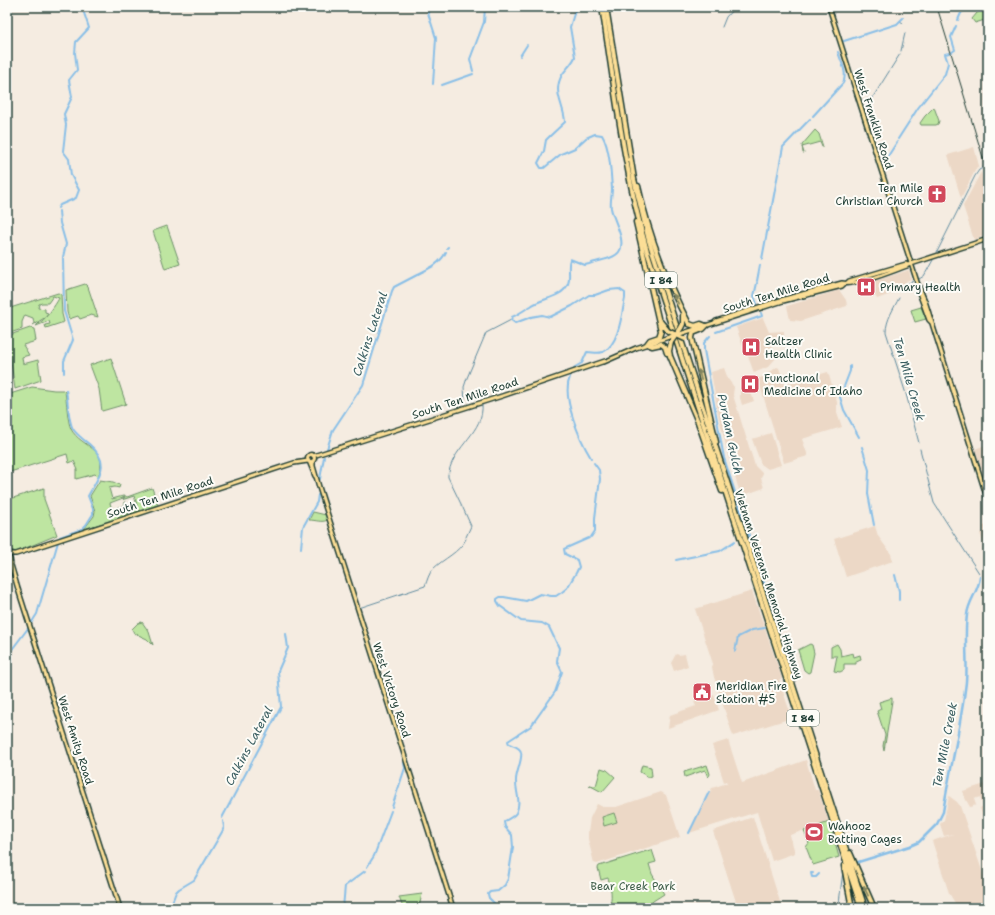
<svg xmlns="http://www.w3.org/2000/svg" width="995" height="915" font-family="'Shantell Sans',sans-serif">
  <rect width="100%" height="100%" fill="#f5ece1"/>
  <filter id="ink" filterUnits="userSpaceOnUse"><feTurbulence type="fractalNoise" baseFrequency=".025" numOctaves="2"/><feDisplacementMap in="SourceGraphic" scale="8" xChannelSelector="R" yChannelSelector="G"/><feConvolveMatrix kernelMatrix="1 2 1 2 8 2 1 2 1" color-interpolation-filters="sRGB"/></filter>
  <g filter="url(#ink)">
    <path fill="#ecd8c6" d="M 974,147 L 979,166 L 977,167 L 961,198 L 948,155 Z
      M 981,172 L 988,194 L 988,235 L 974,240 L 963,206 Z
      M 909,270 L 911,279 L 906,281 L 907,288 L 877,299 L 873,291 L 862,294 L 859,286 Z
      M 839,290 L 846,300 L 847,306 L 801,321 L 790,320 L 787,306 Z
      M 763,318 L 769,332 L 784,331 L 784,339 L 776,342 L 771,342 L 776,358 L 768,367 L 754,373 L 745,348 L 743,347 L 736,327 Z
      M 777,367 L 779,368 L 785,384 L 828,372 L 837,402 L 837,412 L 842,427 L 802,439 L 808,456 L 784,463 L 758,379 L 766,375 Z
      M 724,368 L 728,379 L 734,387 L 733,395 L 755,466 L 763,474 L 761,478 L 764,488 L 741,496 L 729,458 L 718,414 L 711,372 Z
      M 753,380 L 756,388 L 750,390 L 754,401 L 742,405 L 740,398 L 740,390 L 744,384 Z
      M 771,433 L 781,465 L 768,469 L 761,464 L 752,439 Z
      M 988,444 L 988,491 L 975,449 Z
      M 988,525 L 988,557 L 980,533 L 984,532 L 983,526 Z
      M 875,526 L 878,536 L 891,554 L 893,561 L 846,577 L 834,539 Z
      M 752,591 L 782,678 L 779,680 L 792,718 L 733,736 L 714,677 L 712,667 L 713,664 L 695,609 Z
      M 676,654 L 679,655 L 685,654 L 688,666 L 674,671 L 671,663 Z
      M 714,695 L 719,710 L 668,728 L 670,715 L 696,706 L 694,702 Z
      M 728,740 L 742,783 L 806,760 L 815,790 L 818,790 L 829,822 L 790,835 L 795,853 L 772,861 L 757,812 L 689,833 L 712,788 L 727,783 L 726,781 L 724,782 L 712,745 Z
      M 988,783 L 988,823 L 985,824 L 980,808 L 983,806 L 980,797 L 974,799 L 976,805 L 970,807 L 965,798 L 963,791 Z
      M 661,792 L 666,795 L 680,837 L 597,864 L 594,863 L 588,839 L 588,833 L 590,818 L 597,804 L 603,807 L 616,807 Z
      M 949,796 L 957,802 L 960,806 L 988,888 L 988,904 L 971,908 L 958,908 L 949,893 L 932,841 L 953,834 L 944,836 L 940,824 L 944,820 Z
      M 753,817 L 782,908 L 738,908 L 713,831 Z"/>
    <path fill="#bee5a1" stroke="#6e916a" d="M 982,7 L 985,7 L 988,19 L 975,23 L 972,19 Z
      M 934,107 L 939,121 L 938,124 L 936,125 L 921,125 L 920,123 L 925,116 Z
      M 815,130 L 819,134 L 823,147 L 822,147 L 820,142 L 802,147 L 804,153 L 803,153 L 802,145 Z
      M 167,226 L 180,264 L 165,269 L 153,231 Z
      M 85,284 L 88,287 L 98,317 L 91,315 L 80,319 L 78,316 L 69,319 L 67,312 L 66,290 Z
      M 58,293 L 61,294 L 62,314 L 64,322 L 46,328 L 45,325 L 50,324 L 49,321 L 36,326 C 38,323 43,321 46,317 C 49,314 58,301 59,298 L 53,296 L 48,303 L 42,303 L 39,304 L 38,308 L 45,309 L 45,312 L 48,313 L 46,317 L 33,325 L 34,323 L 33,318 L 25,315 L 22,322 L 22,329 L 7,334 L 7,309 Z
      M 921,307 L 926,319 L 915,322 L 911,310 Z
      M 30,328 L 34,329 L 36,341 L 23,345 L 29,355 L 22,357 L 23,364 L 38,360 L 41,380 L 15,389 L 7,336 Z
      M 111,358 L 126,404 L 102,411 L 99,389 L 90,365 Z
      M 32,387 L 54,390 L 63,390 L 65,392 C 67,402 67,420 71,429 C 81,448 110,447 98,477 L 95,474 L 76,479 L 76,470 L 78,470 L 74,461 L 69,463 L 67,454 L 7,473 L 7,395 Z
      M 100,480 L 113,482 L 120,485 L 119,488 L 115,487 L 109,488 L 112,499 L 123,496 L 124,500 L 123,498 L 110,503 L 112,510 L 125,505 L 124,502 L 125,502 L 129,515 L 84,529 L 94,516 L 95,511 L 90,496 Z
      M 44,488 L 44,499 L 57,535 L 16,552 L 11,550 L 7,545 L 7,500 Z
      M 152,488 L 158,505 L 132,514 L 131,512 L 130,512 L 128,508 L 137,505 L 134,496 L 125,499 L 124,495 L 127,497 Z
      M 313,512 L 326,515 L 328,520 C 321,523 316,520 309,520 Z
      M 142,622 L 149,632 L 153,645 L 147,639 L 134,633 L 132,629 L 138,623 Z
      M 810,644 L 812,645 L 814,653 L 810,672 L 808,673 L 804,670 L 798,650 Z
      M 837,644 L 840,649 L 841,656 L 853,653 L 854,657 L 860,655 L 861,659 L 856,661 L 856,664 L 844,664 L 844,670 L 840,672 L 834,671 L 837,656 L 831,656 L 831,647 Z
      M 892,698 L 892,701 L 884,751 L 883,746 L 885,735 L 877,711 L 881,709 L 879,702 Z
      M 642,765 L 651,767 L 652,776 L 648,777 L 640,772 Z
      M 707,765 L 710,774 L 709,776 L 708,777 L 705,770 L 685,777 L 684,772 Z
      M 601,768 L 607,770 L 615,777 L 602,792 L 589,785 L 596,786 Z
      M 614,813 L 617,822 L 604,826 L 602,817 Z
      M 829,822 L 839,857 L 813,865 L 806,847 L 809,843 L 804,831 Z
      M 650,850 L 652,850 L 656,862 L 649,864 L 652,874 L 664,894 L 653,901 L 647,908 L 609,908 C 613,897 611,888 608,878 L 601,880 L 598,868 L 599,866 Z
      M 422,894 L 420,903 L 417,908 L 403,908 L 399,897 Z"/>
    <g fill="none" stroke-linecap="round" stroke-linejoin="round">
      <path stroke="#5f8b9f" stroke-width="1" d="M 900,21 L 903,23
        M 722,27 L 726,17 L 735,7
        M 901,51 L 905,33
        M 864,101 L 873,97 L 900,54
        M 987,166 L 988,166
        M 937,252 L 975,176 L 979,170 L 985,167
        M 919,279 L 924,276 L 933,260
        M 907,284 L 913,281
        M 899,298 C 894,308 886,320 886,332 L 906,394 L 919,443
        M 465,402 L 464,387 L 467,378 L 486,333 L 511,320
        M 920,449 L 934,503 L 979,573
        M 449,472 C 453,447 485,431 482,404
        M 448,474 L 448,477 L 461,504
        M 461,505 L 462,507
        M 463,508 L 471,526 L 466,537
        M 359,608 L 425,586 C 427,581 429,573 433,569 C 444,558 459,553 466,539
        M 364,624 L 369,639
        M 837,908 L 839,903 L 843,871"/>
      <path stroke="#8abfe7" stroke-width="2" d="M 429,7 L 428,13 L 436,38 L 433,84
        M 958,20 L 961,13 L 968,7
        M 844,41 L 897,24 L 903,18
        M 952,52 L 955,50 L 951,37 L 956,26
        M 520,56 L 527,45
        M 473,71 L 470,59 L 484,22 L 485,7
        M 442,85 L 473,74
        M 813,116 L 843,83 C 848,73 841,62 838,52
        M 898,139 L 918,108 L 945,74 L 948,63 L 945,54 L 949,53
        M 883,164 L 897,142
        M 58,208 L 60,205 L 76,198 L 79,190 L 71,175 L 69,159 L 63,151 L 66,125 L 64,114 L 72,97 L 69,80 L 77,70 L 75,53 L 76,42 L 89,28 L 82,7
        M 59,211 L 60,223 L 66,244 L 63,257 L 64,311 L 73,340 L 64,361 L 64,373
        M 447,248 L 448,247
        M 762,259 L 783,147 L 810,119
        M 418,274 C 430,268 440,264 446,252
        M 757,281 L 760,265
        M 757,283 L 754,296 L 757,304
        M 716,332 L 762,316 L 761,313
        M 710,336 L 704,343 L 704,350 L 724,458 L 775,616
        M 850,366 L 850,371 L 840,397 L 844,410 L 859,437
        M 573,370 L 575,367 L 582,363 L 587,352 C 593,352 597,354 603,352 C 619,345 622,313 625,298 L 625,293 L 619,289 L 609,290 L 595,295 L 589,295 L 572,306 L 550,317 L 542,315 L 531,317 L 515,323 L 511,320 L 512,317 C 519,314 524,310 531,306 C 542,298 562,298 568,284 C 571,276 567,267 570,259 L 585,265 L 589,264 C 598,260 613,260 619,252 C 627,241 613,220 611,208 C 610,201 612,195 612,189 C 611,174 610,148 602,135 L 595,134 L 586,138 L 575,148 L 561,154 L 544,168 L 541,168 L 538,163 L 544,151 L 546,140 L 550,136 L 565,122 C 564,104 552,93 562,75 C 566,69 572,64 575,57 L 570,27 L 576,7
        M 570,377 C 561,397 580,440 591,458
        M 862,447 L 869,470 L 868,494 L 874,525
        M 327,449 L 333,430 L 363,385 L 392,291 L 394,287 L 417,275
        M 320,479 L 324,457
        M 60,537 L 82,529 L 86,525 L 93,514 L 93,509 L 88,496 C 99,475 112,464 89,444 C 84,440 77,435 73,429 C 68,421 68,400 66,390
        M 591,537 L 595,531 L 595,518 L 600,479 L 599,470 L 594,463
        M 301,548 L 303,527 L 317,502 L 318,495
        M 676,560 L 720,551 L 735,541
        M 895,575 L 899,591 L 899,600
        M 30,625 L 37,614 L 58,542
        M 735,651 L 738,637 L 752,630 L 765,628
        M 7,656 L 29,627
        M 791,719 L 795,718
        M 392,807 L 405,768 L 404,763
        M 222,818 L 281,707 L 278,671 L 288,648 L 286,634
        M 689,833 L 709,792
        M 367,867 L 374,856 L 391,811
        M 813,873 L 811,873 L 812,877 L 816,877 L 819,874
        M 169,908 L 171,905 L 176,892 L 179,889 L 194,880 L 222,832 L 224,827 L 223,821
        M 343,908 L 345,886 L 365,871
        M 499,908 L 489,898 L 488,894 L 490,892 L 498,891 L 505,885 L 508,879 L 513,847 L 512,835 L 505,827 L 504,822 C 508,818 513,818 516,813 C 522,802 515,791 516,780 C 516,772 523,759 521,752 C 520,747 513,746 509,744 L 508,741 L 531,726 L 555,692 L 562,672 L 557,661 L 559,648 L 549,627 L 542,623 L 521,621 L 500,606 L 497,601 L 497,599 L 500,597 L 504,597 L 526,601 L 540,594 L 551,596 L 556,596 L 562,592 L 567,588 L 576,573 L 579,567 L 577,560 L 565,554 L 564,549 L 589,538"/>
      <path stroke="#8abfe7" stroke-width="2.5" d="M 855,863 L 910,846 L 919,842 L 937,824 L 943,812 C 950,769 961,726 966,682 C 968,660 964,637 967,615 C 968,601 979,591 980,577"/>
      <defs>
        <path id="major" d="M 829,7 L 917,282 L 925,301 L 988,501
          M 847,283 L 849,281 L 906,264 L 908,265
          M 917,283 L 917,287 L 929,320 L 931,322
          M 714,323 L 716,321 L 777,301 L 842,283 C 857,286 890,272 907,266 L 908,265 L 988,239
          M 683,333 L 783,301 L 842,286 L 844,284
          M 604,362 L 636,348 L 669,337
          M307.5 458a3.5 3.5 0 1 1 7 0a3.5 3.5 0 1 1-7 0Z
          M 313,456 L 502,396 L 605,361
          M 309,461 L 315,476
          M 313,461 L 313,466 L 319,487 L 453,908
          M 7,549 L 9,553
          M 9,554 L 16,554 L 294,463 L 308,461
          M 10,559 L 11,565 L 18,589 L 120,908
          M 7,562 L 10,568
          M 980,908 L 988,906"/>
        <path id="highway" d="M 602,7 C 615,89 624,171 647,251 L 861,908
          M 606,7 L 634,179 L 649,241 L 865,908
          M 638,186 C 649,236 665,279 689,324 L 695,326 L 701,324 L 706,326
          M 636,222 L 661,331 L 659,337 L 650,340 L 647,344 L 652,346 L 661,344 L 665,347 L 667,353
          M 660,321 L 668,331
          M 706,326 L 703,329 L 693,333 L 692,338 L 716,442
          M 681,328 L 683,324 L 683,315
          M 671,342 L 669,351 L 670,356 L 698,422 L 722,491
          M 850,853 L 874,908
          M 844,866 L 852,908"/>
      </defs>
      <use href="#major" stroke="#1f3d34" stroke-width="6"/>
      <use href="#highway" stroke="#1f3d34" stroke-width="7"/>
      <use href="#major" stroke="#fcde96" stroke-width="3"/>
      <use href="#highway" stroke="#fcde96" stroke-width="4"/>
      <path stroke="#1f3d34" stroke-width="1" d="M 937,7 L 988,174"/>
      <defs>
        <path id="major-bridge" d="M 669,337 L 683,333"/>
        <path id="highway-bridge" d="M 668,331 L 685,339
          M 671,342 L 681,328"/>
      </defs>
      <use href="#major-bridge" stroke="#1f3d34" stroke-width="6" stroke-linecap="butt"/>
      <use href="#highway-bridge" stroke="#1f3d34" stroke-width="7" stroke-linecap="butt"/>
      <use href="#major-bridge" stroke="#fcde96" stroke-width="3"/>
      <use href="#highway-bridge" stroke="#fcde96" stroke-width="4"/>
    </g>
    <defs><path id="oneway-solid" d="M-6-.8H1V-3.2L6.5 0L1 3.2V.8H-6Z"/></defs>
    <g fill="#828560">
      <use href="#oneway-solid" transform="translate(676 299) rotate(-116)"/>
      <use href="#oneway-solid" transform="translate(700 375) rotate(-104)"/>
      <use href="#oneway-solid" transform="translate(866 891) rotate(-115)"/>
    </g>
  </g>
  <defs>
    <symbol id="church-square" viewBox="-11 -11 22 22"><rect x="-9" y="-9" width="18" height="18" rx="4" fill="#d1495b" stroke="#fdfcf7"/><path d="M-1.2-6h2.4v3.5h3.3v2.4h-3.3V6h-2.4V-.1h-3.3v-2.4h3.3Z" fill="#fff"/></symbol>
    <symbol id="hospital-square" viewBox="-11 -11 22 22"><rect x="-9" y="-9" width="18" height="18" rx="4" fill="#d1495b" stroke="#fdfcf7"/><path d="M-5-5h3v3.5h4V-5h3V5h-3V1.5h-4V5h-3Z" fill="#fff"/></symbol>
    <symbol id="civic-square" viewBox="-11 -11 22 22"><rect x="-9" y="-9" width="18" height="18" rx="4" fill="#d1495b" stroke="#fdfcf7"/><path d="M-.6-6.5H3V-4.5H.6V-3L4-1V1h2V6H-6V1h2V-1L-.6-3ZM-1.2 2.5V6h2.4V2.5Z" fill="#fff"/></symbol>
    <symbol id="stadium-square" viewBox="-11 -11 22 22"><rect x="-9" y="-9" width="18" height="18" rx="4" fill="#d1495b" stroke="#fdfcf7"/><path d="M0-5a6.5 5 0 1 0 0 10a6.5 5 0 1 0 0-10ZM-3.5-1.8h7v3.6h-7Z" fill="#fff"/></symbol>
  </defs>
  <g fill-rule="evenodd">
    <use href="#church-square" x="926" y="183" width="22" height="22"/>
    <use href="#hospital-square" x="855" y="276" width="22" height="22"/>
    <use href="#hospital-square" x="740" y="336" width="22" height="22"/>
    <use href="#hospital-square" x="739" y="373" width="22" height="22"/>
    <use href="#civic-square" x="691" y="681" width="22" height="22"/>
    <use href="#stadium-square" x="803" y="821" width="22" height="22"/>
  </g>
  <g text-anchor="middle" stroke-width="4" stroke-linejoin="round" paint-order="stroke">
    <g fill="#fdfcf7" stroke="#62766e" stroke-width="1">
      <rect x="645" y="272" width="32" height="16" rx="3"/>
      <rect x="787" y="710" width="32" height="16" rx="3"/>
    </g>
    <g font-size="10" font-weight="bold" fill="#1f3d34">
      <text x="661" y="284">I 84</text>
      <text x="803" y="722">I 84</text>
    </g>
    <g font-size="11" fill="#1f3d34" stroke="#fdfcf7">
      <text transform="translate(874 119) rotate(72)" y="4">West Franklin Road</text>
      <text transform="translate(776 293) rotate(-17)" y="4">South Ten Mile Road</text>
      <text transform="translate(465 398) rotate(-18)" y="4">South Ten Mile Road</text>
      <text transform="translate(160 497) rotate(-18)" y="4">South Ten Mile Road</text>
      <text transform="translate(769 584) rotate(72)" y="4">Vietnam Veterans Memorial Highway</text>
      <text transform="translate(392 690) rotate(72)" y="4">West Victory Road</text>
      <text transform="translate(76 740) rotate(72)" y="4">West Amity Road</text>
    </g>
    <g font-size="11" fill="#1f3d34" stroke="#fdfcf7" text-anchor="start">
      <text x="923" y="192" text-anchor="end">Ten Mile<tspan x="923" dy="13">Christian Church</tspan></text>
      <text x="880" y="291">Primary Health</text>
      <text x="765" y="345">Saltzer<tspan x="765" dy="13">Health Clinic</tspan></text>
      <text x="764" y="382">Functional<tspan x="764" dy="13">Medicine of Idaho</tspan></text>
      <text x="716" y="690">Meridian Fire<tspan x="716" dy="13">Station #5</tspan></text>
      <text x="828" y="830">Wahooz<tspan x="828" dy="13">Batting Cages</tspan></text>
    </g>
    <g font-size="11" fill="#3f5f4a" stroke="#fdfcf7">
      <text x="633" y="890">Bear Creek Park</text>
    </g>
    <g font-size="12" font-style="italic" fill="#3a5e61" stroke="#fdfcf7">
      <text transform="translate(370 334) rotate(-72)" y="4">Calkins Lateral</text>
      <text transform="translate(909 379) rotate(74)" y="4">Ten Mile Creek</text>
      <text transform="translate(730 434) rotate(78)" y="4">Purdam Gulch</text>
      <text transform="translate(945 745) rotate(-79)" y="4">Ten Mile Creek</text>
      <text transform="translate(249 746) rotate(-62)" y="4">Calkins Lateral</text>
    </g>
  </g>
  <rect width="995" height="915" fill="none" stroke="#fdfcf7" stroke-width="24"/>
  <rect x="12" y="12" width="971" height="891" fill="none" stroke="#1f3d34" stroke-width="1.5" filter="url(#ink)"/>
</svg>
